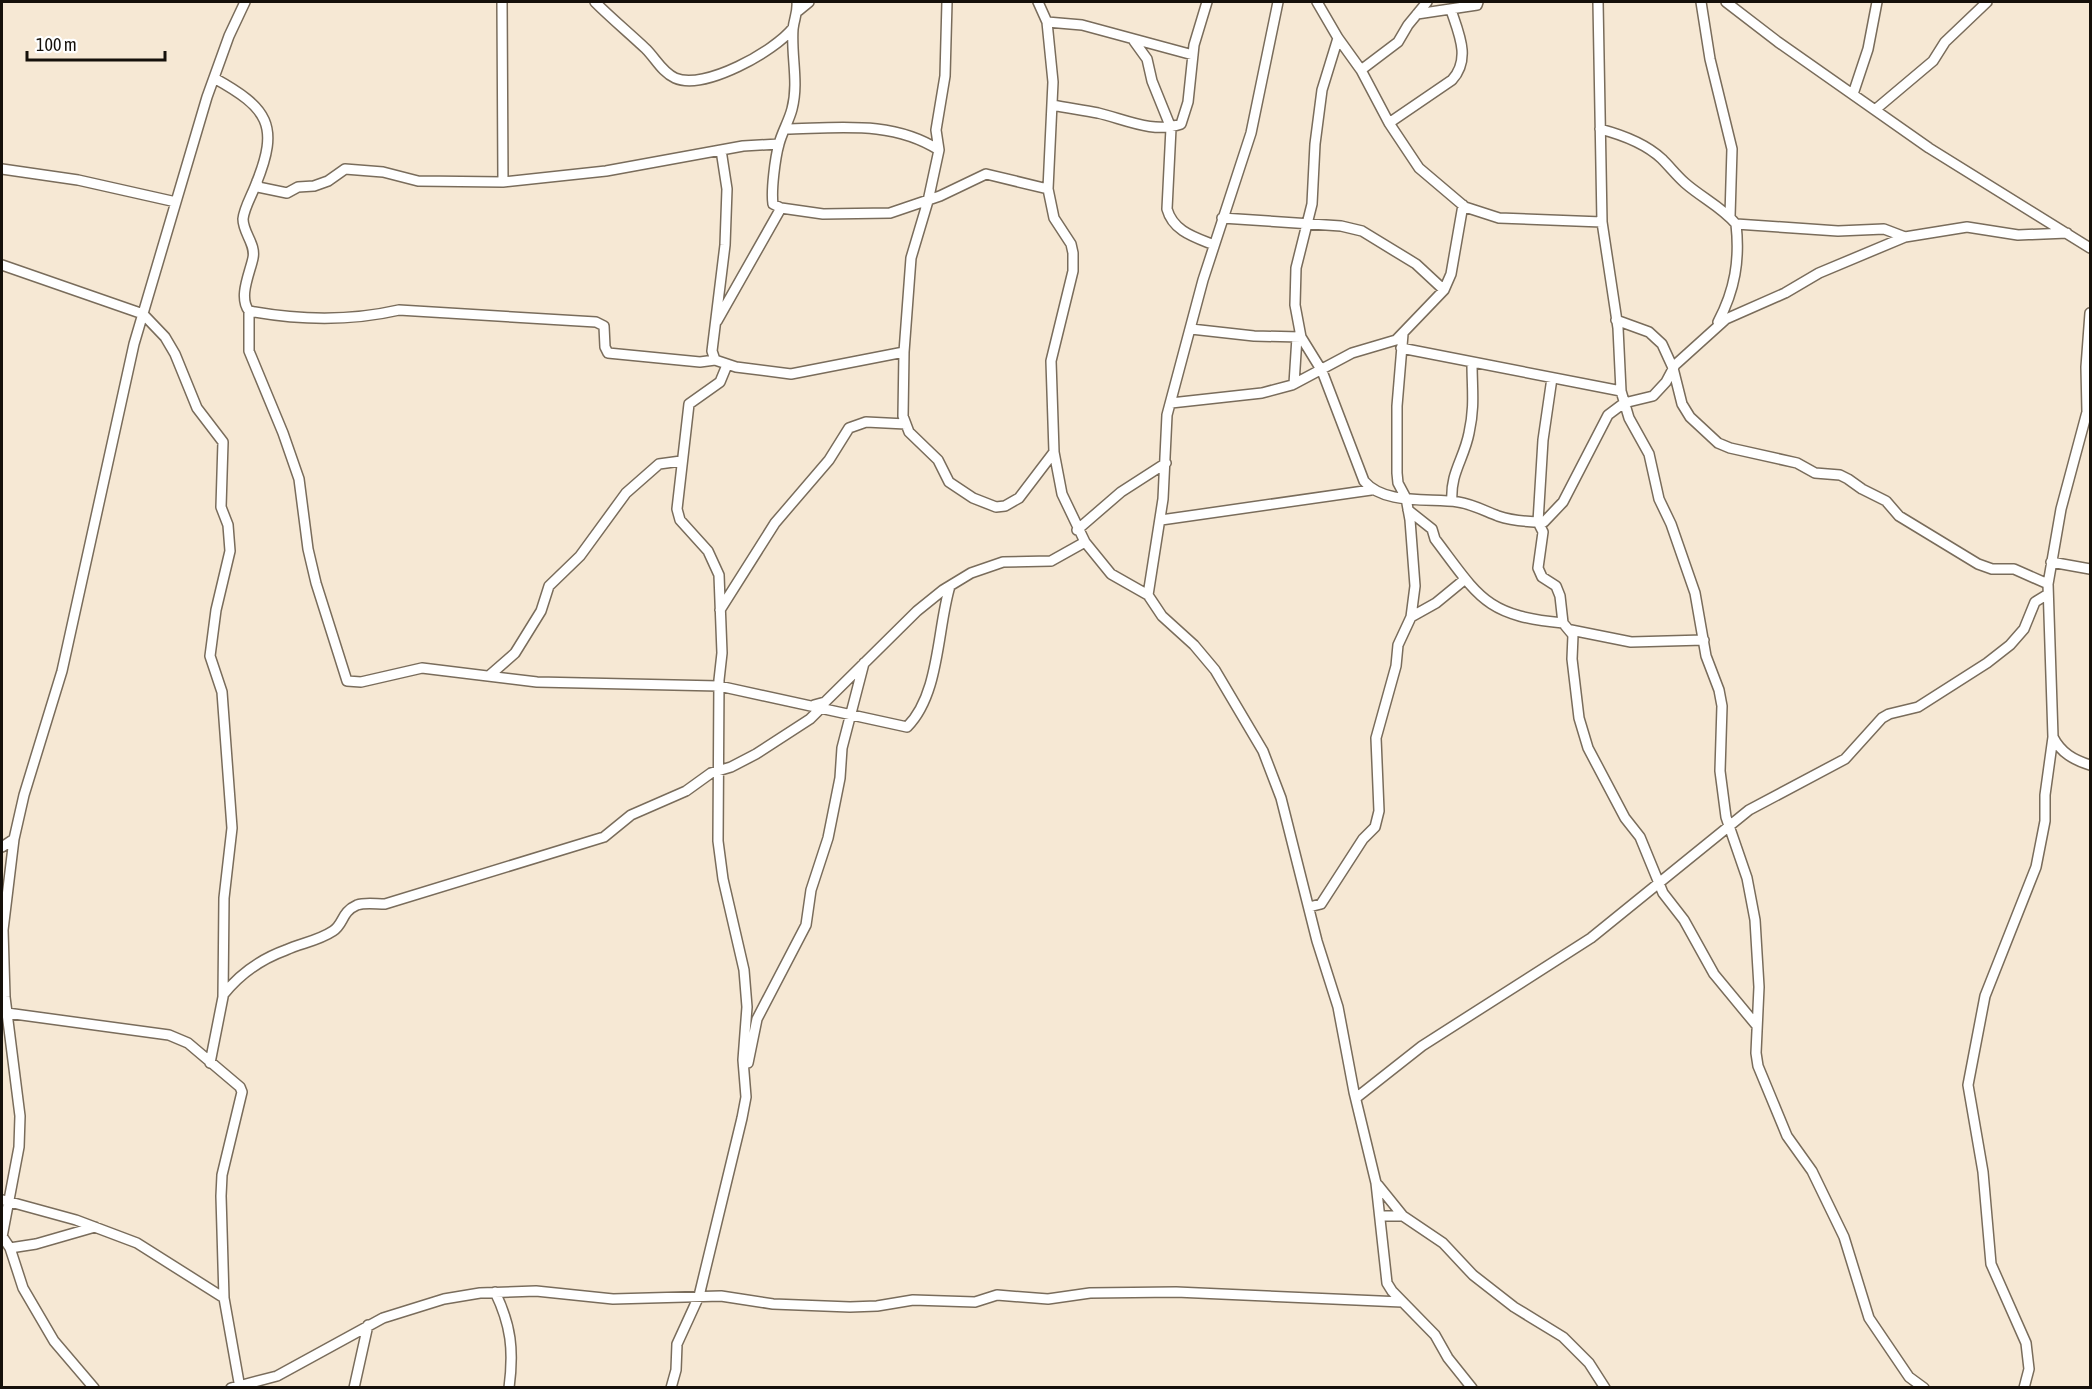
<svg xmlns="http://www.w3.org/2000/svg" width="2092" height="1389" font-family="'Asap Condensed',sans-serif">
  <rect width="100%" height="100%" fill="#f6e8d4"/>
  <g fill="none" stroke-linecap="round" stroke-linejoin="round">
    <defs>
      <path id="minor" d="M 502,2 L 503,182
        M 595,2 C 611,18 629,33 646,49 C 656,59 662,72 675,78 C 704,91 775,51 793,28
        M 797,2 C 798,12 794,19 793,29 C 791,56 799,82 792,109 C 789,121 782,132 779,144 C 775,158 771,191 773,204 L 781,208 L 823,214 L 890,213 L 940,196 L 986,174 L 1048,189
        M 947,2 L 945,76 L 936,130 L 939,150 L 928,201 L 911,258 L 904,352 L 903,416 L 909,432 L 938,460 L 949,482 L 973,498 L 996,507 L 1005,506 L 1019,498 L 1054,452
        M 1038,2 L 1047,22 L 1053,82 L 1048,189 L 1054,218 L 1071,244 L 1073,253 L 1073,271 L 1051,361 L 1054,452 L 1062,494 L 1085,542 L 1111,574 L 1148,595
        M 1278,2 L 1251,133 L 1203,280 L 1167,415 L 1163,499 L 1148,595 L 1162,616 L 1194,645 L 1215,670 L 1263,751 L 1281,798 L 1317,941 L 1338,1007 L 1354,1092 L 1376,1183 L 1387,1283 L 1392,1291 L 1435,1335 L 1448,1358 L 1472,1388
        M 1317,2 L 1338,38 L 1361,70 L 1389,123 L 1419,168 L 1465,207 L 1499,218 L 1602,222
        M 1598,2 L 1602,222 L 1618,328 L 1621,391 L 1629,418 L 1649,454 L 1659,499 L 1671,524 L 1695,593 L 1706,656 L 1719,690 L 1722,706 L 1720,771 L 1726,817 L 1747,878 L 1755,920 L 1759,987 L 1756,1053 L 1758,1066 L 1787,1136 L 1812,1171 L 1844,1237 L 1869,1318 L 1909,1377 L 1924,1388
        M 1701,2 L 1710,59 L 1732,149 L 1730,216
        M 1726,2 L 1778,42 L 1929,148 L 2090,248
        M 798,11 L 809,2
        M 1417,14 L 1477,5 L 1478,2
        M 1047,22 L 1082,25 L 1193,55
        M 1338,38 L 1322,90 L 1315,144 L 1312,204 L 1296,268 L 1295,305 L 1301,337 L 1322,371 L 1364,481 C 1384,505 1429,498 1458,502 C 1472,504 1485,511 1498,516 C 1513,521 1529,522 1544,522 L 1563,502 L 1608,415 L 1624,403 L 1653,396 L 1666,382 L 1675,365 L 1726,319 L 1785,293 L 1819,273 L 1905,237 L 1967,227 L 2018,235 L 2067,233
        M 1134,41 L 1147,59 L 1152,81 L 1171,128 L 1167,209 C 1173,231 1194,237 1214,245
        M 1361,70 L 1398,42 L 1408,25 L 1427,2
        M 214,78 C 268,108 280,125 256,184 C 252,195 244,208 243,219 C 243,233 256,244 253,258 C 250,273 238,297 249,311 C 298,320 351,321 399,310 L 596,322 L 604,326 L 605,347 L 608,353 L 700,362 L 715,360
        M 1853,94 L 1868,49 L 1877,2
        M 1052,105 C 1067,108 1083,110 1098,113 C 1124,119 1154,134 1181,124 L 1188,102 L 1194,45 L 1207,2
        M 1876,109 L 1933,61 L 1945,42 L 1987,2
        M 1389,123 L 1452,80 C 1471,59 1459,34 1451,10
        M 785,129 C 839,128 892,120 939,150
        M 1600,129 C 1623,135 1645,143 1662,159 C 1670,167 1677,176 1685,183 C 1702,198 1722,207 1736,224 C 1740,260 1735,290 1718,322
        M 721,150 L 727,189 L 725,245 L 712,351 L 715,360 L 736,367 L 791,374 L 904,352
        M 2,169 L 78,180 L 176,202
        M 257,181 L 258,187 L 287,193 L 298,187 L 314,186 L 328,181 L 345,169 L 383,172 L 418,181 L 503,182 L 606,171 L 743,146 L 779,144
        M 1222,218 L 1341,226 L 1362,231 L 1416,264 L 1444,290
        M 1736,224 L 1838,231 L 1884,229 L 1905,237
        M 2,265 L 143,314 L 165,337 L 175,354 L 197,408 L 223,442 L 221,507 L 228,525 L 230,551 L 216,610 L 210,656 L 222,692 L 232,828 L 224,898 L 223,997 L 210,1063
        M 249,311 L 249,351 L 283,433 L 299,479 L 308,549 L 316,583 L 347,681 L 361,682 L 422,668 L 537,682 L 719,686 L 907,727 C 940,694 937,629 950,586
        M 2090,313 L 2086,367 L 2087,412 L 2061,509 L 2048,584 L 2053,737 C 2061,753 2074,760 2090,765
        M 1616,320 L 1649,332 L 1662,344 L 1673,368 L 1682,404 L 1690,417 L 1718,443 L 1730,448 L 1797,463 L 1815,473 L 1840,475 L 1848,479 L 1862,489 L 1886,501 L 1899,516 L 1978,564 L 1992,569 L 2014,569 L 2048,584
        M 717,321 L 781,208
        M 1191,329 L 1254,336 L 1301,337
        M 1401,348 L 1621,391
        M 1552,378 L 1543,440 L 1538,522 L 1543,532 L 1538,568 L 1542,577 L 1556,586 L 1560,596 L 1563,623 L 1573,635 L 1572,659 L 1579,718 L 1588,748 L 1625,818 L 1640,837 L 1663,893 L 1684,920 L 1714,974 L 1757,1026
        M 1294,384 L 1297,337
        M 1171,403 L 1262,393 L 1292,385 L 1352,353 L 1396,340 L 1444,290 L 1451,274 L 1463,205
        M 1452,501 C 1450,473 1464,459 1469,433 C 1475,406 1472,389 1472,363
        M 1408,510 L 1432,529 L 1435,539 C 1479,597 1485,616 1563,623
        M 1161,520 L 1371,490
        M 1077,530 L 1121,492 L 1166,463
        M 2051,562 L 2090,569
        M 720,610 L 775,523 L 829,460 L 849,428 L 866,422 L 906,424
        M 1411,617 L 1436,603 L 1464,580
        M 1571,630 L 1631,642 L 1704,640
        M 490,675 L 515,653 L 541,611 L 549,586 L 580,556 L 626,493 L 659,464 L 681,461
        M 814,705 L 825,702 L 917,611 L 943,590 L 971,573 L 1003,562 L 1051,561 L 1085,542
        M 2,847 L 14,839
        M 1309,907 L 1321,904 L 1363,839 L 1375,827 L 1379,811 L 1376,738 L 1396,666 L 1398,645 L 1411,617 L 1415,586 L 1410,520 L 1406,498 L 1398,483 L 1397,473 L 1397,406 L 1403,334
        M 223,995 C 239,975 261,959 286,950 C 301,943 318,941 333,931 C 344,924 341,912 357,905 C 365,902 376,904 385,904 L 604,837 L 631,815 L 686,791 L 711,773 L 731,767 L 756,754 L 810,719 L 822,707
        M 7,1013 L 169,1035 L 188,1043 L 240,1087 L 242,1092 L 222,1175 L 221,1196 L 224,1298 L 240,1388
        M 748,1063 L 757,1019 L 806,925 L 811,890 L 828,838 L 840,778 L 842,748 L 864,663
        M 1356,1098 L 1422,1046 L 1591,938 L 1749,810 L 1845,759 L 1882,718 L 1889,714 L 1918,707 L 1987,663 L 2010,645 L 2024,629 L 2035,602 L 2048,594
        M 1378,1185 L 1403,1216 L 1443,1243 L 1473,1275 L 1514,1307 L 1563,1337 L 1589,1363 L 1605,1388
        M 3,1200 L 76,1220 L 137,1243 L 224,1298
        M 1380,1216 L 1403,1216
        M 2,1236 L 10,1248 L 23,1288 L 54,1341 L 94,1388
        M 2,1237 L 19,1147 L 20,1116 L 5,997 L 3,930 L 14,839 L 24,795 L 62,671 L 134,344 L 207,97 L 229,36 L 245,2
        M 10,1248 L 36,1244 L 95,1227
        M 495,1292 C 511,1325 514,1350 509,1388
        M 231,1388 L 277,1376 L 383,1318 L 444,1299 L 480,1293 L 536,1291 L 613,1299 L 721,1296 L 773,1304 L 850,1307 L 877,1306 L 913,1300 L 975,1302 L 997,1295 L 1048,1299 L 1090,1293 L 1176,1292 L 1402,1302
        M 354,1388 L 368,1325
        M 671,1388 L 676,1370 L 677,1344 L 699,1296 L 742,1118 L 746,1097 L 743,1060 L 747,1007 L 744,970 L 723,879 L 718,841 L 719,680 L 722,653 L 719,575 L 708,551 L 680,520 L 677,509 L 689,404 L 720,382 L 727,365
        M 2024,1388 L 2029,1369 L 2026,1343 L 1991,1264 L 1983,1172 L 1968,1085 L 1985,996 L 2036,867 L 2045,821 L 2045,795 L 2053,737"/>
    </defs>
    <use href="#minor" stroke="#796c5b" stroke-width="12"/>
    <use href="#minor" stroke="#fff" stroke-width="9"/>
  </g>
  <rect width="2092" height="1389" fill="none" stroke="#15100a" stroke-width="6"/>
  <path d="M27 51v9h138v-9" fill="none" stroke="#15100a" stroke-width="3"/>
  <text x="36" y="51" font-size="18" fill="#15100a" stroke="#ffffff" stroke-width="4.5" paint-order="stroke">100 m</text>
</svg>
